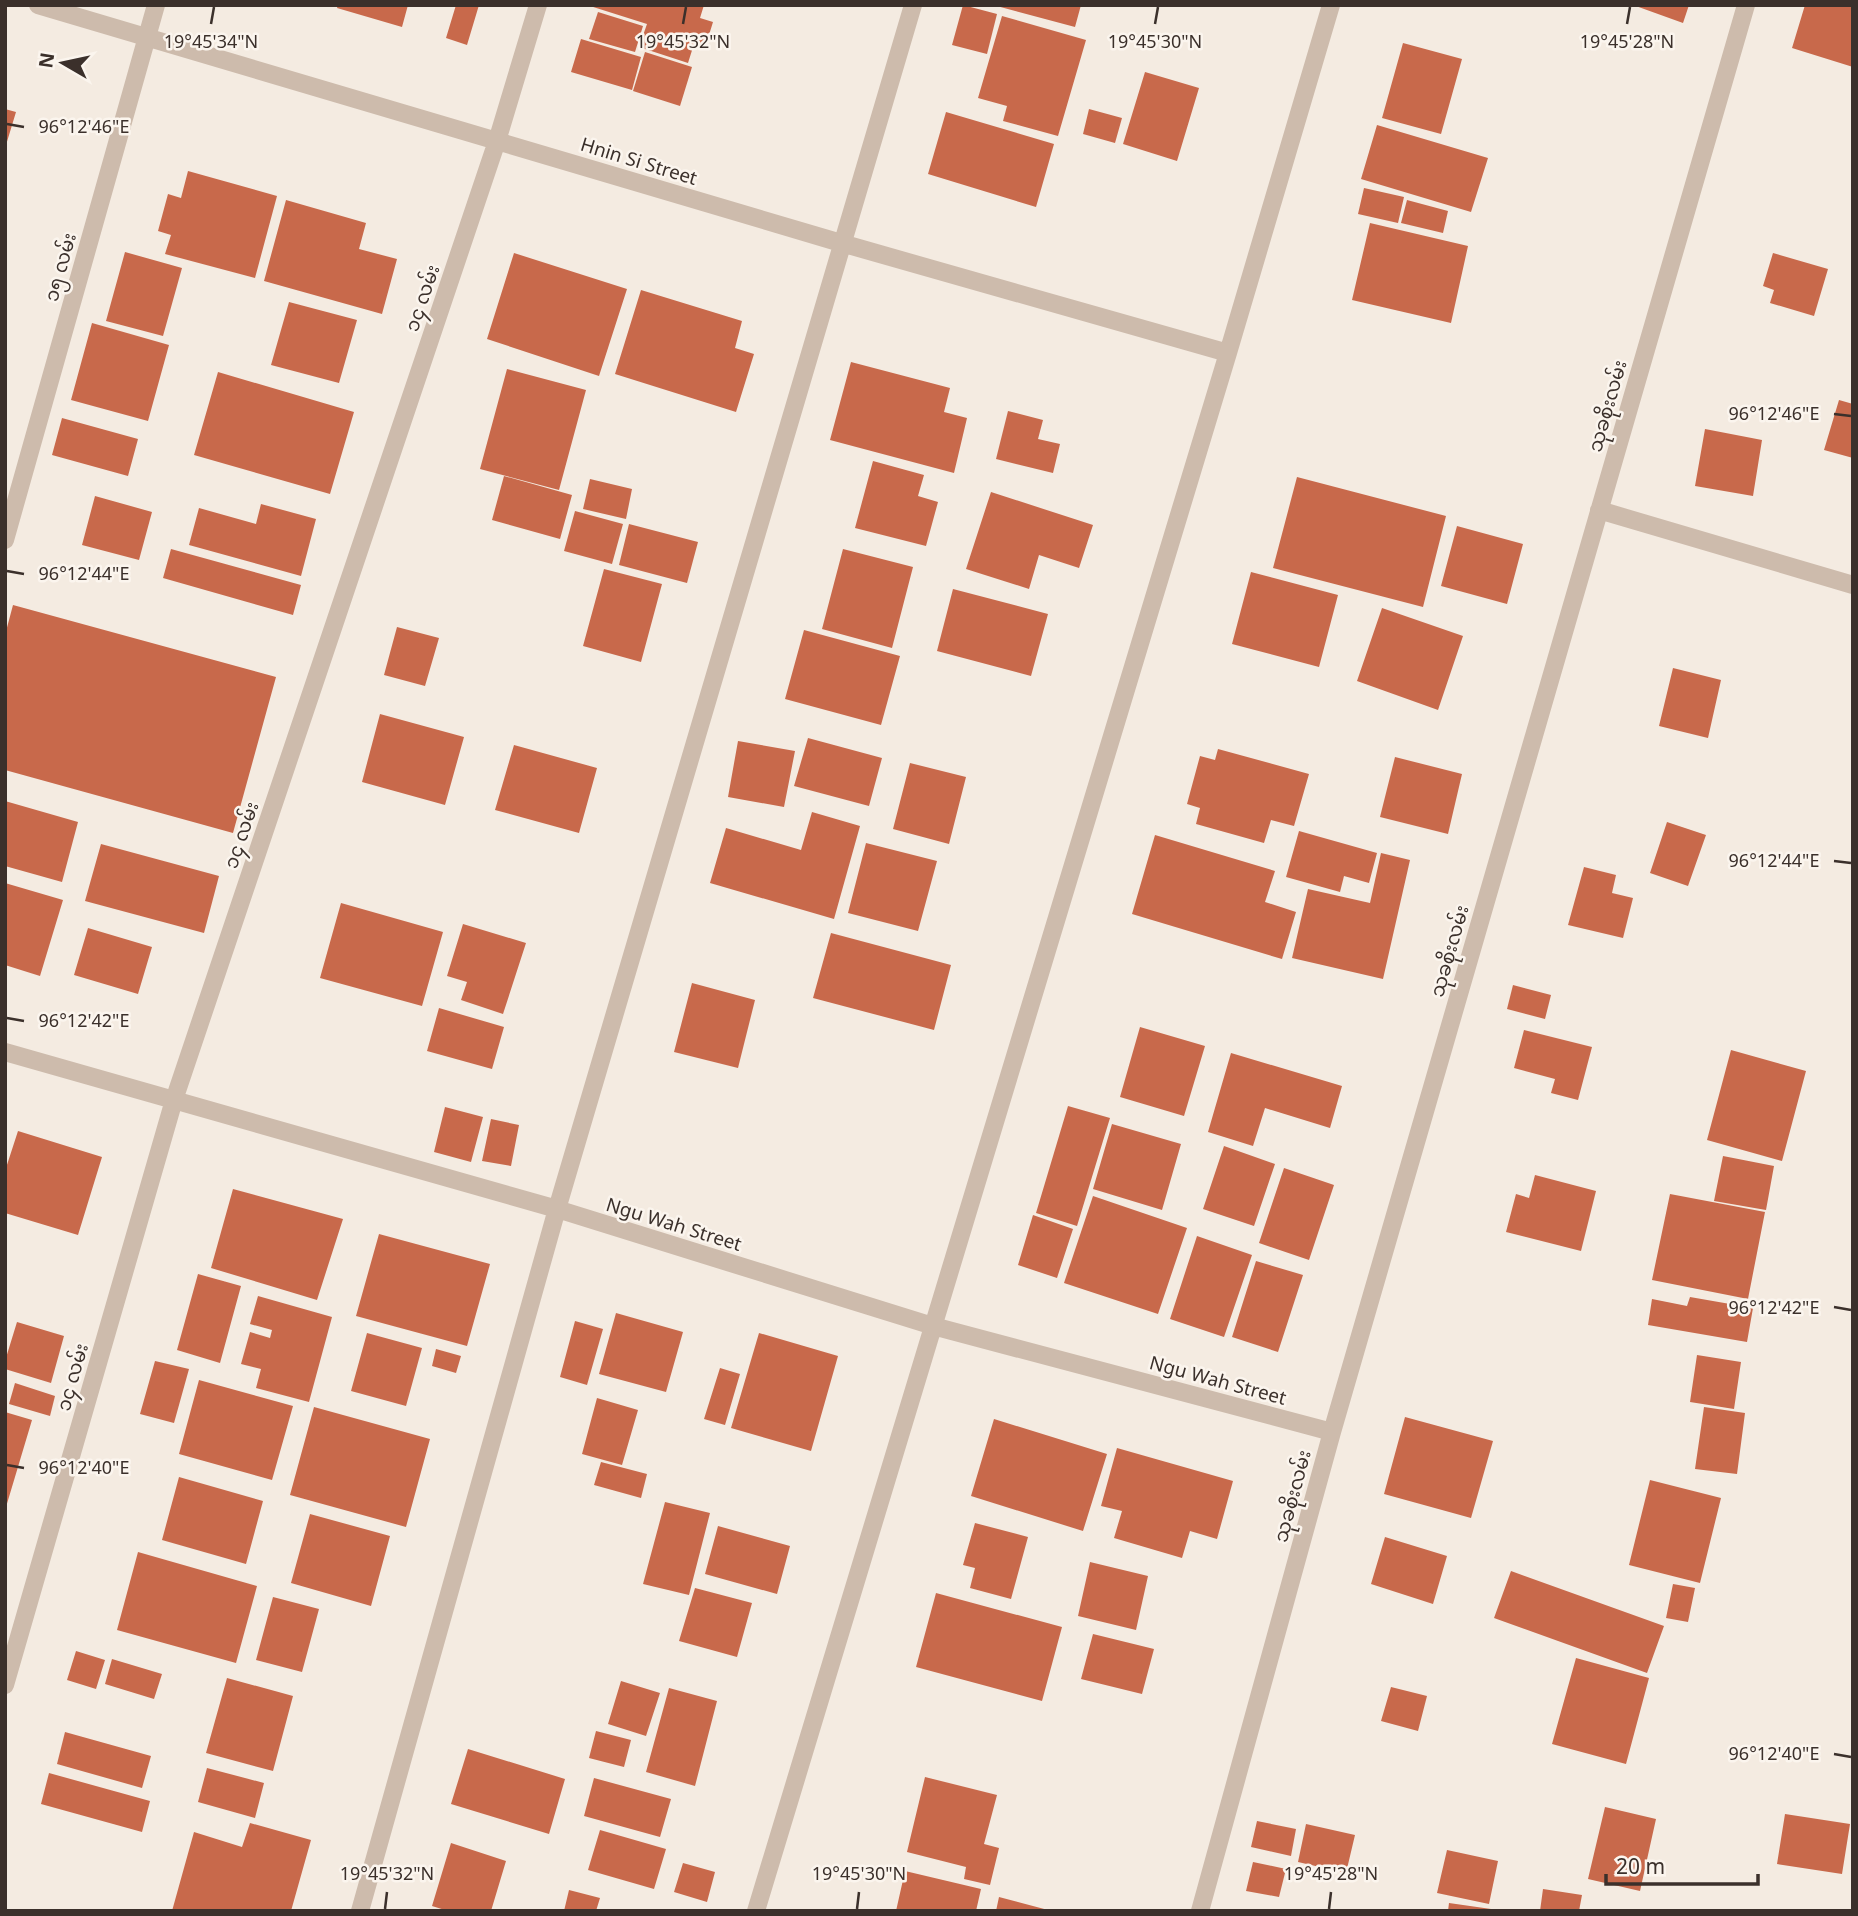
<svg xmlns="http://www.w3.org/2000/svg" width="1858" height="1916" font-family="'Noto Sans','Noto Sans Myanmar',sans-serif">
  <rect width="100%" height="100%" fill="#f4ebe1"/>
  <path fill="#c8694b" d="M 338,5 L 408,5 L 402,27 L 337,8 Z
    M 456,5 L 479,5 L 467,45 L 446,38 Z
    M 704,5 L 700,18 L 713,22 L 705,48 L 694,44 L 688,63 L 639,47 L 647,24 L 590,6 Z
    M 963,5 L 997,14 L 987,54 L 952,45 Z
    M 993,5 L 1081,5 L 1075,27 Z
    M 1633,5 L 1689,5 L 1683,23 Z
    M 1805,5 L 1853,5 L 1853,67 L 1792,48 Z
    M 598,12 L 643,26 L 635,52 L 589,39 Z
    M 1002,16 L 1086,40 L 1058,136 L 1003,121 L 1007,106 L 978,98 Z
    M 581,39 L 641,57 L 632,90 L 571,72 Z
    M 1403,43 L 1462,59 L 1441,134 L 1382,118 Z
    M 645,52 L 692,67 L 680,106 L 633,91 Z
    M 1145,72 L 1199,88 L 1177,161 L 1123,144 Z
    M 5,109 L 16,112 L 6,145 L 5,145 Z
    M 1089,109 L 1122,118 L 1115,143 L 1083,134 Z
    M 946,112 L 1054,144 L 1036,207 L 928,174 Z
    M 1377,125 L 1488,158 L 1471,212 L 1361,179 Z
    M 188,171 L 277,196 L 255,278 L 165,254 L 171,235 L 158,231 L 168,194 L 181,198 Z
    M 1364,188 L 1404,197 L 1398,223 L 1358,214 Z
    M 286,200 L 366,223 L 359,249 L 397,259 L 382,314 L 264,281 Z
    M 1407,200 L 1448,211 L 1443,233 L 1401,223 Z
    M 1370,223 L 1468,246 L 1451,323 L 1352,300 Z
    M 125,252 L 182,268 L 163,336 L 106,321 Z
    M 514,253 L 627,289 L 599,376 L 487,339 Z
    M 1773,253 L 1828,269 L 1814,316 L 1770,303 L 1774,290 L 1763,286 Z
    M 641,290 L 742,321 L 735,348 L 754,354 L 736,412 L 615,374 Z
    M 289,302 L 357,320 L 339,383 L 271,365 Z
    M 92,323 L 169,345 L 148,421 L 71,400 Z
    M 851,362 L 950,388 L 944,412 L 967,418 L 954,473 L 830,440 Z
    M 507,369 L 586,390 L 559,490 L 480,469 Z
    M 218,372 L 354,412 L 330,494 L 194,455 Z
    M 1839,400 L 1853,404 L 1853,458 L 1824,450 Z
    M 1008,411 L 1043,420 L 1038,439 L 1060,444 L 1053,473 L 996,459 Z
    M 62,418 L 138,439 L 128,476 L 52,455 Z
    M 1705,429 L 1762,440 L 1753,496 L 1695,486 Z
    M 873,461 L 924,475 L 918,496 L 938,502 L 926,546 L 855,528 Z
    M 504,476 L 572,495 L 560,539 L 492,520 Z
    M 1297,477 L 1446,516 L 1423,607 L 1273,568 Z
    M 590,479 L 632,489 L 626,519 L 583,509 Z
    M 991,492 L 1093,525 L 1079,568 L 1039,555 L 1029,589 L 966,569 Z
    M 95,496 L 152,512 L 139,560 L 82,545 Z
    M 261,504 L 316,519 L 301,576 L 189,545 L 199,508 L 256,524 Z
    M 575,511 L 623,524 L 612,564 L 564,551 Z
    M 629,524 L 698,542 L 687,583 L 619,565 Z
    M 1457,526 L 1523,544 L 1507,604 L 1441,586 Z
    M 171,549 L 301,585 L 293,615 L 163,578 Z
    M 843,549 L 913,567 L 892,648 L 822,629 Z
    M 604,569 L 662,584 L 641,662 L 583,646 Z
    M 1251,572 L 1338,595 L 1319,667 L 1232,644 Z
    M 953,589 L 1048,614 L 1031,676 L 937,651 Z
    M 13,605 L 276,677 L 233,833 L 5,770 L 5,635 Z
    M 1382,608 L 1463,636 L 1438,710 L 1357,681 Z
    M 397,627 L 439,638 L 425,686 L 384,675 Z
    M 804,630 L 900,656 L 881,725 L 785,699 Z
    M 1673,668 L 1721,680 L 1708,738 L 1659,726 Z
    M 380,714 L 464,737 L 445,805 L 362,782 Z
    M 808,738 L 882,758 L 869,806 L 794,786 Z
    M 738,741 L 795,751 L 784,807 L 728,797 Z
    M 514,745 L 597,768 L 579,833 L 495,810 Z
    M 1218,749 L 1309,774 L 1294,826 L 1271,820 L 1264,843 L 1196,824 L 1200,808 L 1187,804 L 1200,756 L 1215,760 Z
    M 1395,757 L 1462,774 L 1448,834 L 1380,817 Z
    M 910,763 L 966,777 L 949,844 L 893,829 Z
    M 5,801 L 78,822 L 62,882 L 5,866 Z
    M 812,812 L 860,826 L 834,919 L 710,883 L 726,828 L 801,850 Z
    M 1667,822 L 1706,835 L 1688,886 L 1650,873 Z
    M 1299,831 L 1377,853 L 1369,883 L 1344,876 L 1340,892 L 1286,877 Z
    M 1155,835 L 1275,871 L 1265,902 L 1296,912 L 1282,959 L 1132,914 Z
    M 866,843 L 937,861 L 918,931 L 848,913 Z
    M 101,844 L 219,876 L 204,933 L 85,901 Z
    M 1381,853 L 1410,860 L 1383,979 L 1292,958 L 1308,889 L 1370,903 Z
    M 1584,867 L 1616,875 L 1612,893 L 1633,898 L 1623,938 L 1568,925 Z
    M 5,883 L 63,900 L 40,976 L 5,965 Z
    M 341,903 L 443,932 L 422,1006 L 320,978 Z
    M 463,924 L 526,943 L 503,1014 L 461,1000 L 467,982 L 447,976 Z
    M 88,928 L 152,947 L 138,994 L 74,975 Z
    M 831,933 L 951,965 L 934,1030 L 813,998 Z
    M 692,983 L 755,1000 L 738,1068 L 674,1052 Z
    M 1513,985 L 1551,995 L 1545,1019 L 1507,1009 Z
    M 439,1008 L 504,1027 L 492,1069 L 427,1051 Z
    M 1140,1027 L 1205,1046 L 1184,1116 L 1120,1097 Z
    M 1524,1030 L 1592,1047 L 1578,1100 L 1551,1093 L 1555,1079 L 1514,1068 Z
    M 1731,1050 L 1806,1071 L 1782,1161 L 1707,1140 Z
    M 1231,1053 L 1342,1086 L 1330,1128 L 1265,1108 L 1253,1146 L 1208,1132 Z
    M 1068,1106 L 1110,1118 L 1077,1226 L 1036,1213 Z
    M 445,1107 L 483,1117 L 471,1162 L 434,1152 Z
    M 491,1119 L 519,1125 L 511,1166 L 482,1161 Z
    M 1112,1124 L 1181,1144 L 1162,1210 L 1093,1189 Z
    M 18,1131 L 102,1157 L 78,1235 L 5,1213 L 5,1171 Z
    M 1224,1146 L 1275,1164 L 1254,1226 L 1203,1209 Z
    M 1723,1156 L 1774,1166 L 1766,1210 L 1714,1201 Z
    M 1284,1168 L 1334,1185 L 1309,1260 L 1259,1243 Z
    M 1535,1175 L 1596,1191 L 1581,1251 L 1506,1232 L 1516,1194 L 1529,1198 Z
    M 233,1189 L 343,1219 L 317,1300 L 211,1268 Z
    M 1670,1194 L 1765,1212 L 1748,1299 L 1652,1280 Z
    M 1093,1196 L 1187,1228 L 1158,1314 L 1064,1283 Z
    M 1033,1215 L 1073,1229 L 1057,1278 L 1018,1265 Z
    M 379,1234 L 490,1264 L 467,1346 L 356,1316 Z
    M 1197,1236 L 1252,1255 L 1224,1337 L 1170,1319 Z
    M 1256,1261 L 1303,1275 L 1278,1352 L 1232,1337 Z
    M 198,1274 L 241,1286 L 220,1363 L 177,1350 Z
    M 258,1296 L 332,1317 L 309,1402 L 256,1388 L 261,1369 L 241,1364 L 250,1332 L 270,1338 L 272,1330 L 250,1324 Z
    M 1690,1297 L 1753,1308 L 1747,1342 L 1648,1325 L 1652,1299 L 1687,1306 Z
    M 616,1313 L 683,1332 L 666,1392 L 599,1374 Z
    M 575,1321 L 603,1329 L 587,1385 L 560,1377 Z
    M 17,1322 L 64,1336 L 51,1383 L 5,1369 L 5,1361 Z
    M 367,1333 L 422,1348 L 406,1406 L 351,1391 Z
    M 759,1333 L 838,1356 L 811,1451 L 731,1428 Z
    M 436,1349 L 461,1356 L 456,1373 L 432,1366 Z
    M 1697,1355 L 1741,1362 L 1734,1409 L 1690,1402 Z
    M 155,1361 L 189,1369 L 174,1423 L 140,1414 Z
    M 720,1368 L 740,1374 L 725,1425 L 704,1419 Z
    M 199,1380 L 293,1406 L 272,1480 L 179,1454 Z
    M 15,1383 L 55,1396 L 50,1416 L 9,1404 Z
    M 597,1398 L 638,1410 L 622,1465 L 582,1454 Z
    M 314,1407 L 430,1439 L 406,1527 L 290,1495 Z
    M 1704,1407 L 1745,1413 L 1737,1474 L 1695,1469 Z
    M 5,1412 L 32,1420 L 6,1507 L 5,1507 Z
    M 1405,1417 L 1493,1441 L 1471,1518 L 1384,1494 Z
    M 994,1419 L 1107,1454 L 1083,1531 L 971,1496 Z
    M 1117,1448 L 1233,1481 L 1217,1539 L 1190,1531 L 1182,1558 L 1114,1538 L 1122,1511 L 1101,1506 Z
    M 601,1462 L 647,1474 L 641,1498 L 594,1485 Z
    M 179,1477 L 263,1501 L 246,1564 L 162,1540 Z
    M 1650,1480 L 1721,1498 L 1700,1583 L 1629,1565 Z
    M 665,1502 L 710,1513 L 689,1595 L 643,1584 Z
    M 310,1514 L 390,1536 L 371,1606 L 291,1583 Z
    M 975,1523 L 1028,1537 L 1011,1599 L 970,1588 L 975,1568 L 963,1565 Z
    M 718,1526 L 790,1546 L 777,1594 L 705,1574 Z
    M 1385,1537 L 1447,1556 L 1433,1604 L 1371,1584 Z
    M 138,1552 L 257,1586 L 236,1663 L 117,1630 Z
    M 1090,1562 L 1148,1576 L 1136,1630 L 1078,1616 Z
    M 1511,1571 L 1664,1626 L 1647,1673 L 1494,1618 Z
    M 1673,1584 L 1695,1588 L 1688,1622 L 1666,1618 Z
    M 695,1588 L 752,1603 L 737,1657 L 679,1641 Z
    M 936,1593 L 1062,1627 L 1042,1701 L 916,1667 Z
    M 273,1597 L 319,1609 L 302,1672 L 256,1660 Z
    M 1093,1634 L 1154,1649 L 1142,1694 L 1081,1679 Z
    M 76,1651 L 105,1660 L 96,1689 L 67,1680 Z
    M 1576,1658 L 1649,1678 L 1626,1764 L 1552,1744 Z
    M 112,1659 L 162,1674 L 154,1699 L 105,1684 Z
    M 227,1678 L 293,1696 L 273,1771 L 206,1753 Z
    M 621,1681 L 660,1693 L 646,1736 L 608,1724 Z
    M 1391,1687 L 1427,1696 L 1418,1731 L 1381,1721 Z
    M 669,1688 L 717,1701 L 695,1786 L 646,1772 Z
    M 596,1731 L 631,1740 L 624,1767 L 589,1758 Z
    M 65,1732 L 151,1756 L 142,1788 L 57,1764 Z
    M 468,1749 L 565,1779 L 549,1834 L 451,1804 Z
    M 207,1768 L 264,1783 L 255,1818 L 198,1802 Z
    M 49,1773 L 150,1801 L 142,1832 L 41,1804 Z
    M 925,1777 L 997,1795 L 984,1844 L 999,1848 L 990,1885 L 964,1879 L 966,1867 L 907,1852 Z
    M 594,1778 L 671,1799 L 660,1837 L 584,1816 Z
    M 1605,1807 L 1656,1819 L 1640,1891 L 1588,1879 Z
    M 1785,1814 L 1850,1824 L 1842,1874 L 1777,1864 Z
    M 1257,1821 L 1296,1829 L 1291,1856 L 1251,1847 Z
    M 250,1823 L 311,1840 L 291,1911 L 172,1911 L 194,1832 L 242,1847 Z
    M 1306,1824 L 1355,1835 L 1346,1873 L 1298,1862 Z
    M 600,1830 L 666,1849 L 654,1889 L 588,1870 Z
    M 451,1843 L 506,1861 L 491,1911 L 448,1911 L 432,1906 Z
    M 1447,1850 L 1498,1861 L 1489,1904 L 1437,1893 Z
    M 1253,1862 L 1286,1869 L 1279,1897 L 1246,1891 Z
    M 683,1863 L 715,1872 L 707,1902 L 674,1892 Z
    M 905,1871 L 981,1889 L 976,1911 L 896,1911 Z
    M 1543,1889 L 1582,1895 L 1579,1911 L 1540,1911 Z
    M 569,1890 L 600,1898 L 596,1911 L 564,1911 Z
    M 999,1897 L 1048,1910 L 1048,1911 L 996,1911 Z
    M 1449,1903 L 1491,1909 L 1491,1911 L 1448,1911 Z"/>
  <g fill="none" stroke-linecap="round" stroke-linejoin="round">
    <path stroke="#cdbbac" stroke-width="18" d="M 38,5 L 841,243 L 1228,353
      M 1599,510 L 1853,585
      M 5,540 L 156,5
      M 5,1052 L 557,1209 L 933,1326 L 1332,1432
      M 5,1685 L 174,1100 L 497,141 L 538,5
      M 360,1911 L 557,1209 L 913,5
      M 756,1911 L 1228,353 L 1331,5
      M 1200,1911 L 1332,1432 L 1746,5"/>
  </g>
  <path fill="none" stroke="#3b302b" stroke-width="2.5" d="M 211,24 L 214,7M 683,24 L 686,7M 1155,24 L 1158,7M 1627,24 L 1630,7M 7,124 L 24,127M 1834,414 L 1851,416M 7,571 L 24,574M 1834,861 L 1851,863M 7,1018 L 24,1021M 1834,1307 L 1851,1310M 7,1465 L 24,1468M 1834,1754 L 1851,1757M 385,1909 L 387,1892M 857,1909 L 859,1892M 1329,1909 L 1331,1892"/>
  <g text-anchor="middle" stroke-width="5" stroke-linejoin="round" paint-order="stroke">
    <g font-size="19" fill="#3b302b" stroke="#fbf5ee">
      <text transform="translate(639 161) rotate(17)" y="7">Hnin Si Street</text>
      <text transform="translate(60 267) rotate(-74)" y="7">၁၅ လမ်း</text>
      <text transform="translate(422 298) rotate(-71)" y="7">၁၄ လမ်း</text>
      <text transform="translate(1607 406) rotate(-74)" y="7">သုခစိုးလမ်း</text>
      <text transform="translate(241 835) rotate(-71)" y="7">၁၄ လမ်း</text>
      <text transform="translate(1449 951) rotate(-74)" y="7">သုခစိုးလမ်း</text>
      <text transform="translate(674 1224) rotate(17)" y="7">Ngu Wah Street</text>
      <text transform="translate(72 1377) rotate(-74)" y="7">၁၄ လမ်း</text>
      <text transform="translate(1218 1380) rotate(15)" y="7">Ngu Wah Street</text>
      <text transform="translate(1292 1496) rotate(-75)" y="7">သုခစိုးလမ်း</text>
    </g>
  </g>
  <g font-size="18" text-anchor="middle" fill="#3b302b" stroke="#fbf5ee" stroke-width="5" stroke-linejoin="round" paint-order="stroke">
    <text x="211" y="48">19°45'34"N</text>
    <text x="683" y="48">19°45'32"N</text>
    <text x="1155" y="48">19°45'30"N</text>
    <text x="1627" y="48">19°45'28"N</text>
    <text x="84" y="133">96°12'46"E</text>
    <text x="1774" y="420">96°12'46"E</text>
    <text x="84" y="580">96°12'44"E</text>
    <text x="1774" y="867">96°12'44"E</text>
    <text x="84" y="1027">96°12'42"E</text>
    <text x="1774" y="1314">96°12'42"E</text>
    <text x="84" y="1474">96°12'40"E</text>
    <text x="1774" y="1760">96°12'40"E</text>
    <text x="387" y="1880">19°45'32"N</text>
    <text x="859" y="1880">19°45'30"N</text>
    <text x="1331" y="1880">19°45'28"N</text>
  </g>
  <rect width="1858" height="1916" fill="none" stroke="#3b302b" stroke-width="14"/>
  <g transform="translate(63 63) rotate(279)" stroke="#fbf5ee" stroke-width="5" paint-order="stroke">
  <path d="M0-5L12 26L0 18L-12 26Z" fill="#3b302b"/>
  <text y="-10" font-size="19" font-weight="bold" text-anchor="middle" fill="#3b302b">N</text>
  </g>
  <path d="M1606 1874v10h152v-10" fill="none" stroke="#3b302b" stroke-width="3.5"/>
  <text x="1616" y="1874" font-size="21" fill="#3b302b" stroke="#fbf5ee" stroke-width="5" paint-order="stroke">20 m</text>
</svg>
